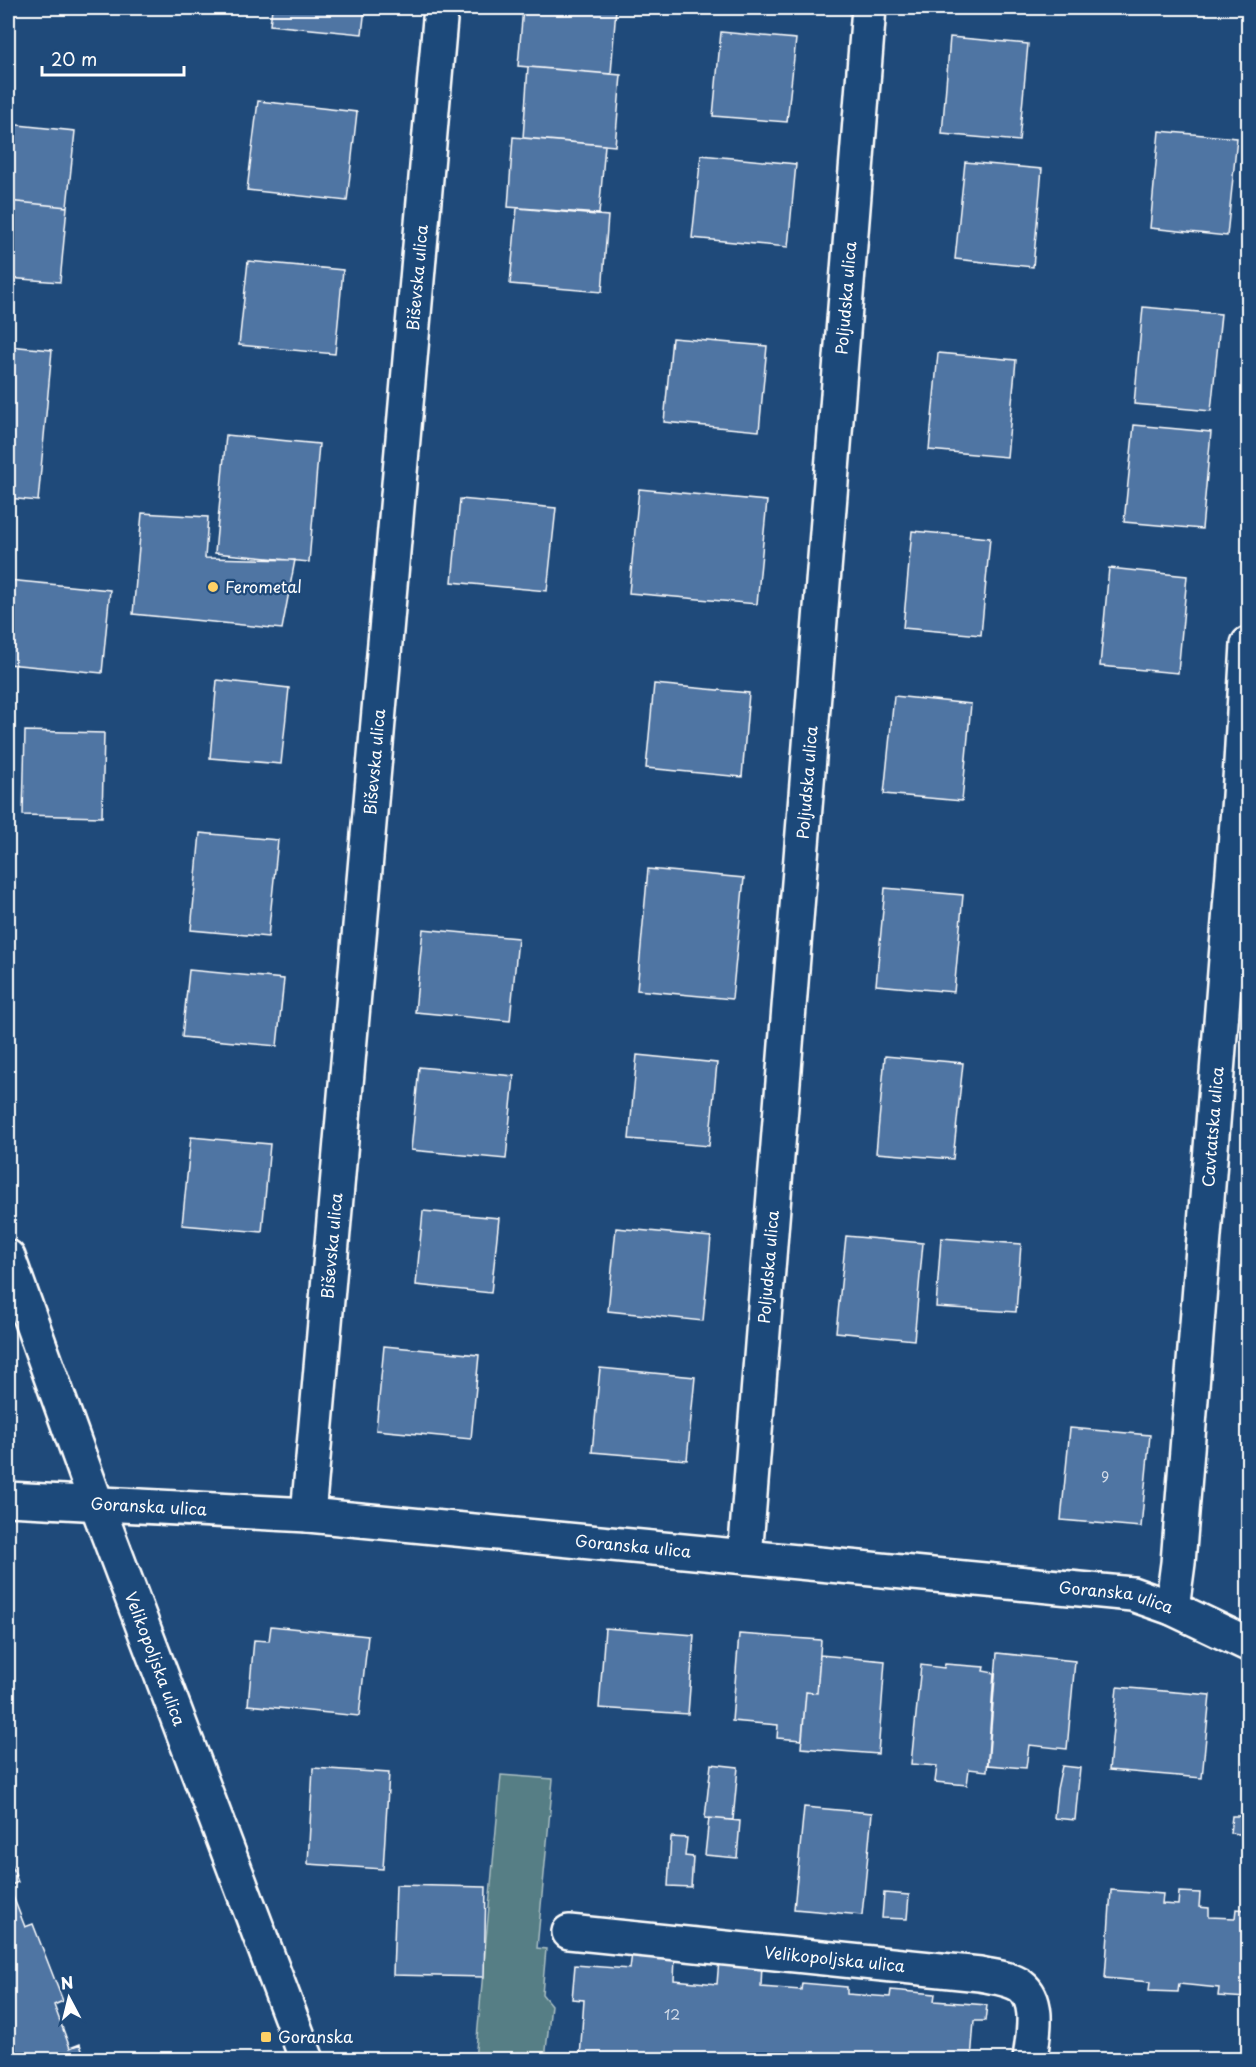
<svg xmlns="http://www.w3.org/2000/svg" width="1256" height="2067" font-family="'Playpen Sans',sans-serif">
  <rect width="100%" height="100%" fill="#1f4a7a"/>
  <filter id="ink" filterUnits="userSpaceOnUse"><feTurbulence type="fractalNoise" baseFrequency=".0167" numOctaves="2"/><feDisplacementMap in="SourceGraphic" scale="12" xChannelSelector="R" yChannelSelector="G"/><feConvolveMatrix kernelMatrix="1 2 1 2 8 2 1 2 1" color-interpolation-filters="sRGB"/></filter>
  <g filter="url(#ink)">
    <path fill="#567e85" stroke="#aabec2" stroke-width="1.5" d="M 501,1775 L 553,1779 L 537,1948 L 546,1949 L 542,1994 L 551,2005 L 545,2059 L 475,2060 Z"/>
    <path fill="#5074a3" stroke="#fff" stroke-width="1.5" d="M 272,8 L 365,8 L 362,34 L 270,25 Z
      M 523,8 L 616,8 L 611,74 L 518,66 Z
      M 721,32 L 796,39 L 787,122 L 713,116 Z
      M 950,37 L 1028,44 L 1019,141 L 942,134 Z
      M 528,67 L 621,75 L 615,146 L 523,138 Z
      M 258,101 L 357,112 L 347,201 L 247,190 Z
      M 8,124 L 75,131 L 67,207 L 8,201 Z
      M 1159,131 L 1237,138 L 1227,236 L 1150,228 Z
      M 513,137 L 605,145 L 599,214 L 508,207 Z
      M 701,155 L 796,164 L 788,247 L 692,238 Z
      M 965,162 L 1042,169 L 1033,267 L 955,259 Z
      M 8,201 L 67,207 L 60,282 L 8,278 Z
      M 517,208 L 608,216 L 602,292 L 510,284 Z
      M 248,261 L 343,270 L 335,354 L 239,345 Z
      M 1143,307 L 1221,314 L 1211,411 L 1134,404 Z
      M 672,338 L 767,346 L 759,431 L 664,422 Z
      M 8,346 L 52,350 L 38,501 L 8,498 Z
      M 938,353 L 1016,360 L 1007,457 L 929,450 Z
      M 1134,425 L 1211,432 L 1202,529 L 1124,522 Z
      M 226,435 L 319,444 L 309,562 L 215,553 Z
      M 639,489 L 767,501 L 757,604 L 629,593 Z
      M 460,499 L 556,508 L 547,591 L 452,582 Z
      M 142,513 L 208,517 L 205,558 L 295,560 L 282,629 L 133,614 Z
      M 912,531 L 990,538 L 981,635 L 903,628 Z
      M 1109,568 L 1187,576 L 1178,673 L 1100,666 Z
      M 8,580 L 110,590 L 102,673 L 8,664 Z
      M 217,680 L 289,688 L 281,764 L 210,758 Z
      M 654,684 L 749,693 L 742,777 L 646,768 Z
      M 894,696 L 971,704 L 962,801 L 884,794 Z
      M 25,731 L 104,733 L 102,817 L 23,815 Z
      M 200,833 L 278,840 L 268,937 L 191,930 Z
      M 648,869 L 744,878 L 732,999 L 637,990 Z
      M 885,888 L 963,895 L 954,992 L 876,985 Z
      M 423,929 L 518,938 L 510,1021 L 415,1012 Z
      M 189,970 L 284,979 L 277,1046 L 182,1037 Z
      M 637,1055 L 717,1063 L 709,1146 L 629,1139 Z
      M 885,1056 L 963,1063 L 953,1159 L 876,1153 Z
      M 419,1067 L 514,1076 L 506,1159 L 411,1150 Z
      M 191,1137 L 270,1144 L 262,1232 L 182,1225 Z
      M 423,1211 L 499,1218 L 491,1293 L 416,1285 Z
      M 616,1228 L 711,1237 L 703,1321 L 608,1311 Z
      M 846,1236 L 923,1243 L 914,1340 L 836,1332 Z
      M 941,1238 L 1021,1244 L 1016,1312 L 936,1307 Z
      M 384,1346 L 479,1355 L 471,1439 L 376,1430 Z
      M 600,1368 L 695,1377 L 687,1460 L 592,1452 Z
      M 1070,1428 L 1150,1435 L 1141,1527 L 1061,1520 Z
      M 271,1626 L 368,1636 L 359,1716 L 248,1705 L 254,1640 L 269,1641 Z
      M 605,1628 L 694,1635 L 688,1714 L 599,1708 Z
      M 739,1634 L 821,1640 L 817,1693 L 806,1692 L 802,1740 L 777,1738 L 778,1725 L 732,1721 Z
      M 997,1653 L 1075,1661 L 1067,1749 L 1029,1745 L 1026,1768 L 988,1765 Z
      M 820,1655 L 885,1661 L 878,1754 L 801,1748 L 806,1692 L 817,1693 Z
      M 945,1664 L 984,1667 L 983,1671 L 994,1673 L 987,1771 L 969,1769 L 967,1785 L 935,1782 L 937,1766 L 911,1764 L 921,1665 L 944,1668 Z
      M 1117,1687 L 1210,1695 L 1202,1778 L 1109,1770 Z
      M 1247,1739 L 1248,1835 L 1230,1833 L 1232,1816 L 1241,1816 Z
      M 711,1764 L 738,1767 L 733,1820 L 705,1818 Z
      M 1062,1766 L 1080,1768 L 1075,1820 L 1054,1818 L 1057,1789 Z
      M 313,1768 L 389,1773 L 383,1869 L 308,1864 Z
      M 804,1807 L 872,1813 L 862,1915 L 794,1909 Z
      M 709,1818 L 740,1821 L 737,1858 L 705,1855 Z
      M 671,1837 L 687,1838 L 685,1856 L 693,1857 L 691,1887 L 668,1886 Z
      M 8,1855 L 18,1882 L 9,1886 L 25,1927 L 33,1924 L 63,2001 L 54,2005 L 70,2048 L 80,2044 L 85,2060 L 8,2060 Z
      M 396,1885 L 486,1887 L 484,1977 L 393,1975 Z
      M 1111,1890 L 1163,1894 L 1162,1904 L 1178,1905 L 1179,1892 L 1200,1893 L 1199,1907 L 1209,1908 L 1209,1917 L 1235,1918 L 1236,1909 L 1248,1910 L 1247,1998 L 1218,1996 L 1219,1988 L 1179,1984 L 1178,1992 L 1149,1991 L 1150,1982 L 1105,1978 Z
      M 884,1893 L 909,1895 L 907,1919 L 882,1918 Z
      M 632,1953 L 675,1957 L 674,1980 L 717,1984 L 719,1960 L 762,1964 L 761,1987 L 801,1990 L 802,1983 L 847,1987 L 847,1994 L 890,1997 L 891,1990 L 935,1994 L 934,2001 L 987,2005 L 985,2021 L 974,2021 L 971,2060 L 567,2060 L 567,2057 L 580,2058 L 584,2000 L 572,1999 L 575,1965 L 630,1969 Z"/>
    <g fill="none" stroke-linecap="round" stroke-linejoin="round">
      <defs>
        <g id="minor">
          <path id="s1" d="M 8,1257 L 97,1505 L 307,2060"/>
          <path id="s2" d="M 8,1499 L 308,1515 L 1132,1594 L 1172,1608 L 1248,1644"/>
          <path id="s3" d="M 308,1515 L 441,8"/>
          <path id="s4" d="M 745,1557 L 869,8"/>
          <path id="s5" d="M 1172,1608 L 1178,1563 L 1239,796 L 1248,644"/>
          <path id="s6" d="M 569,1932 L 980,1974 C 993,1977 1010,1978 1021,1986 C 1042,2002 1032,2038 1030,2060"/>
        </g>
      </defs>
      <use href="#minor" stroke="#fff" stroke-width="38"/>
      <use href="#minor" stroke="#1f4a7a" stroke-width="33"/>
    </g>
  </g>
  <g fill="#ffd166" stroke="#1f4a7a" stroke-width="2">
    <circle cx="213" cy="587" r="6"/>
    <rect x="260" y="2031" width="12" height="12" rx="3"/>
  </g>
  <g text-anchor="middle" stroke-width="4.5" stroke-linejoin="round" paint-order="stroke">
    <g font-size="14" fill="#d3dce8">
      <text x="1105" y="1482">9</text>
      <text x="672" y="2020">12</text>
    </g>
    <g font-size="16" fill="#fff" stroke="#1f4a7a">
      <text dy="6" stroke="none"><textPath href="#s3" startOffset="1242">Biševska ulica</textPath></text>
      <text dy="6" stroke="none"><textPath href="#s4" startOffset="1263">Poljudska ulica</textPath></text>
      <text dy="6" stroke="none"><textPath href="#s3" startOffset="756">Biševska ulica</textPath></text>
      <text dy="6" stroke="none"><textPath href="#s4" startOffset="777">Poljudska ulica</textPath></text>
      <text dy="6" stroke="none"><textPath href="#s5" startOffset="483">Cavtatska ulica</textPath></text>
      <text dy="6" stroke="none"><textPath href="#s3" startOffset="270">Biševska ulica</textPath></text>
      <text dy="6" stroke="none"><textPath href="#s4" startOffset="291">Poljudska ulica</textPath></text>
      <text dy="6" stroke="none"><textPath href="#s2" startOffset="141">Goranska ulica</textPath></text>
      <text dy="6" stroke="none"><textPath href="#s2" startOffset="627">Goranska ulica</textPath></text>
      <text dy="6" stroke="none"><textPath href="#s2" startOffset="1113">Goranska ulica</textPath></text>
      <text dy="6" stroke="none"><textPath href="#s1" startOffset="428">Velikopoljska ulica</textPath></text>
      <text dy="6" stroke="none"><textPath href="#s6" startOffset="267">Velikopoljska ulica</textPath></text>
    </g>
    <g font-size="16" fill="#fff" stroke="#1f4a7a" text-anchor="start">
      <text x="225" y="593">Ferometal</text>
      <text x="278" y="2043">Goranska</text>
    </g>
  </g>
  <rect width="1256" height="2067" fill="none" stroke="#1f4a7a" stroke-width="30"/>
  <rect x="15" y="15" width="1226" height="2037" fill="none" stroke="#fff" stroke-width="2" filter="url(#ink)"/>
  <g transform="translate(69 1998) rotate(353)" stroke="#1f4a7a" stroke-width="4.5" paint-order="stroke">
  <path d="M0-4.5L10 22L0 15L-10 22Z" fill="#ffffff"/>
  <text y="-9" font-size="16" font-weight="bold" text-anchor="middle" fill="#ffffff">N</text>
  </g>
  <path d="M42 66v9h142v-9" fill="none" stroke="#ffffff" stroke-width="3"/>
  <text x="51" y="66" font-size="18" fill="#ffffff" stroke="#1f4a7a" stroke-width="4.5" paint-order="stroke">20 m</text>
</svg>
